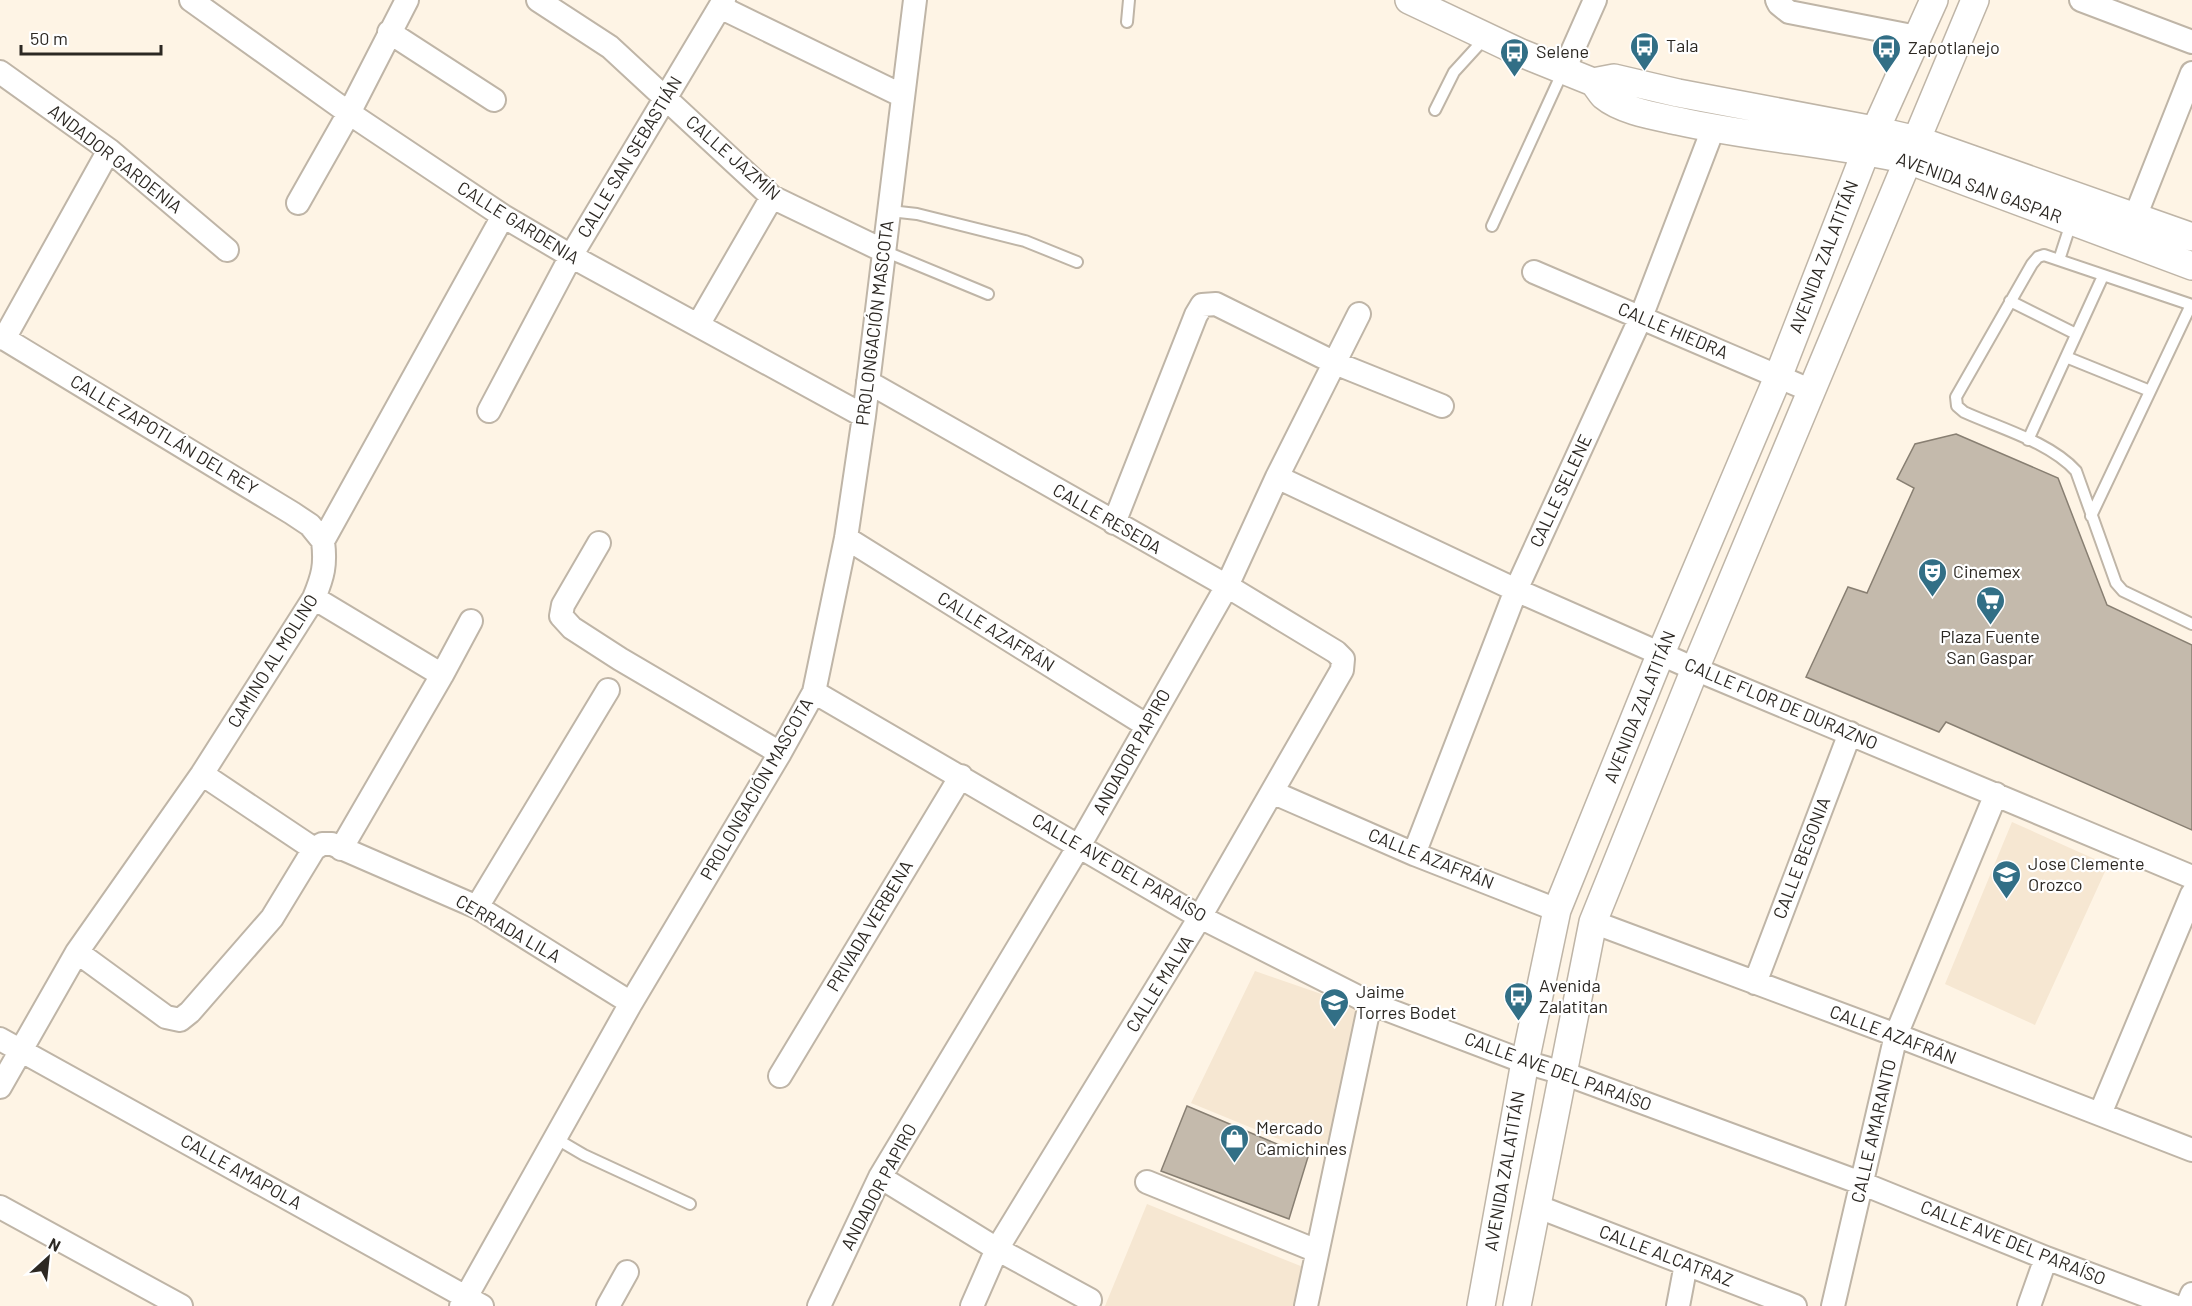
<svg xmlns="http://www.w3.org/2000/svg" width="2192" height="1306" font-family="Barlow,sans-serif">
  <rect width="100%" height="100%" fill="#fef4e5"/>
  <path fill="#f6e7d2" d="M 2012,822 L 2108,865 L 2035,1025 L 1945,984 Z
    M 1255,971 L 1359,1007 L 1327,1159 L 1191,1103 Z
    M 1147,1204 L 1308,1269 L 1300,1306 L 1105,1306 Z"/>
  <path fill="#c4baac" stroke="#887f72" stroke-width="1.5" d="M 1956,434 L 2058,478 L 2107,605 L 2192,645 L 2192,830 L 1946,722 L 1939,732 L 1806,677 L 1848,587 L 1867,593 L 1914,488 L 1897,479 L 1915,444 Z
    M 1187,1106 L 1308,1157 L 1289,1219 L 1161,1171 Z"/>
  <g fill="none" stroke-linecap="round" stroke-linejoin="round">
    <defs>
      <path id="service" d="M 1127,22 L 1129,0
        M 1435,110 L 1454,72 L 1486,37
        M 890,211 L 917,214 L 1025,241 L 1077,262
        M 1492,226 L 1563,71
        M 884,251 L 988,294
        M 2059,260 L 2072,220
        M 2010,301 L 2076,334
        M 2192,305 L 2044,255 L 2038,257 L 2032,264 L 1956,397 L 1957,406 L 1964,412 C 1999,428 2050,442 2076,471 L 2116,583 L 2123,591 L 2192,624
        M 2066,357 L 2150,391
        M 2028,440 L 2103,276
        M 2091,516 L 2191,305
        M 555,1138 L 584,1155 L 690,1204"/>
      <path id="minor" d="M 191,0 L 349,113 L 503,216 L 571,256 L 864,416
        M 538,0 L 610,47 L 772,197 L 884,251
        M 1777,0 L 1779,4 L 1789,12 L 1917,37
        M 2081,0 L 2192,42
        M 720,7 L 903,96
        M 389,32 L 494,100
        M 1564,70 L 1595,0
        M 0,72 L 109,150 L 227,250
        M 298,203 L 349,113 L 407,0
        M 2135,217 L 2192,73
        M 1534,272 L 1812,391
        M 698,325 L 772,197
        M 0,336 L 292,513 L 310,525 L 323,541
        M 4,339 L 109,150
        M 868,382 L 1227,586 L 1336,652 L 1343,659 L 1342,670 L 1200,917 L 997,1249 L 972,1306
        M 489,411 L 571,256 L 724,0
        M 1277,477 L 1516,590 L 1695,669 L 2192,877
        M 1114,523 L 1196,315 L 1202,305 L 1216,304 L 1335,363 L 1442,406
        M 846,538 L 1146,725
        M 599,543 L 563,605 L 561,616 L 572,628 L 620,659 L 780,753
        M 314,598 L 442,675
        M 814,692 L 1200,917 L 1370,1003 L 1525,1062 L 1563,1073 L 1861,1183 L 2046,1258 L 2174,1306
        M 202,774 L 314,849 L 322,844 L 332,844 L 477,907 L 631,1003
        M 1272,792 L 1414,854 L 1557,910
        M 341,849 L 442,675 L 471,621
        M 1414,854 L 1516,590 L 1641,317 L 1713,129
        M 477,907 L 608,690
        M 1593,922 L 1896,1035 L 2192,1150
        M 77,952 L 166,1017 L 180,1020 L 190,1012 L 272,918 L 314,849
        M 1755,983 L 1850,733
        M 0,1039 L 482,1306
        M 780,1076 L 961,776
        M 0,1087 L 77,952 L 202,774 L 314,598 C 323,576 326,565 323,541 L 503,216
        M 2100,1114 L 2192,894
        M 880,1177 L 997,1249 L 1090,1300
        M 1147,1182 L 1317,1251
        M 1536,1206 L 1795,1306
        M 0,1207 L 181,1306
        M 461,1306 L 631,1003 L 780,753 L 814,692 L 846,538 L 864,416 L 915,0
        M 608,1306 L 627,1272
        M 819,1306 L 880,1177 L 1079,846 L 1227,586 L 1277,477 L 1359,314
        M 1306,1306 L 1370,1003
        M 1678,1306 L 1686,1264
        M 1833,1306 L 1896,1035 L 1996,794
        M 2029,1306 L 2046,1258
        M 2187,1306 L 2192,1294"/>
      <path id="tertiary" d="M 1409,0 L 1521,53 L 1593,82 L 1614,78 L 1678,93 L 1874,130 L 1917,140 L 2192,237
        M 1593,82 C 1597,86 1600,92 1604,96 C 1622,111 1655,116 1678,121 C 1754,138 1832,143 1908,160 L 2192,266
        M 1481,1306 L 1525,1062 L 1557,910 L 1661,653 L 1778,377 L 1866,151 L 1934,0
        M 1517,1306 L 1593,922 L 1695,669 L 1975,0"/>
    </defs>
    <use href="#service" stroke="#bfb5a7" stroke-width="14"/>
    <use href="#minor" stroke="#bfb5a7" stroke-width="26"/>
    <use href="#tertiary" stroke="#bfb5a7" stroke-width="30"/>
    <use href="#service" stroke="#fff" stroke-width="10"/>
    <use href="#minor" stroke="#fff" stroke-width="22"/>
    <use href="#tertiary" stroke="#fff" stroke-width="27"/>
  </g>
  <defs>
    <symbol id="bus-pin" viewBox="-11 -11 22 30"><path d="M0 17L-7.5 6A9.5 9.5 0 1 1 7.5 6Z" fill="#326f86" stroke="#fff"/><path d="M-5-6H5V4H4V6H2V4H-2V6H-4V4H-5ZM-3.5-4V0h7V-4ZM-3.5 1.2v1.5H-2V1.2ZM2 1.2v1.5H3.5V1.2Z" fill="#fff"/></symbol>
    <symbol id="theatre-pin" viewBox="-11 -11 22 30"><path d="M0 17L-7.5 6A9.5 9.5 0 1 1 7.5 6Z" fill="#326f86" stroke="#fff"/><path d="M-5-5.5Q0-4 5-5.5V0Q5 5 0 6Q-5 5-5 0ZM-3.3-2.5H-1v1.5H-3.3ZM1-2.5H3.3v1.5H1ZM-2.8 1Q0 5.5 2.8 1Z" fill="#fff"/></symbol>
    <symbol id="supermarket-pin" viewBox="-11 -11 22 30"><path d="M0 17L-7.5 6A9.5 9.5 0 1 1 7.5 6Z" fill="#326f86" stroke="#fff"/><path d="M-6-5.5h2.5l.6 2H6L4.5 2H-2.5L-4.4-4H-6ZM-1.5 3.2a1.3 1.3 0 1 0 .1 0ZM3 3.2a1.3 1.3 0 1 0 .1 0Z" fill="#fff"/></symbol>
    <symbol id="school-pin" viewBox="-11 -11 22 30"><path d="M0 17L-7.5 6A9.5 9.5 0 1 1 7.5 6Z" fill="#326f86" stroke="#fff"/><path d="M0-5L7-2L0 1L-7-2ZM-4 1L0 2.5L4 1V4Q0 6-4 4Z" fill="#fff"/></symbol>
    <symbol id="shop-pin" viewBox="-11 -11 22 30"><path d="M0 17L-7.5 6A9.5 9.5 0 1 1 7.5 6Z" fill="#326f86" stroke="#fff"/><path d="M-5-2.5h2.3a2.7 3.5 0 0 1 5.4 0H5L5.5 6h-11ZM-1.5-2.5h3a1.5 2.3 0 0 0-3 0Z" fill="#fff"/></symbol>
  </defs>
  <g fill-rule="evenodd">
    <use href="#bus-pin" x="1628" y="30" width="33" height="45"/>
    <use href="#bus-pin" x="1870" y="32" width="33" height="45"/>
    <use href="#bus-pin" x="1498" y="36" width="33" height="45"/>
    <use href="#theatre-pin" x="1916" y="556" width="33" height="45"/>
    <use href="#supermarket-pin" x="1974" y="584" width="33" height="45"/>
    <use href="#school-pin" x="1990" y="858" width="33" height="45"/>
    <use href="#bus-pin" x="1502" y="980" width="33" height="45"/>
    <use href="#school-pin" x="1318" y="986" width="33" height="45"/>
    <use href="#shop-pin" x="1218" y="1122" width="33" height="45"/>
  </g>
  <g text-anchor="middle" stroke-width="4.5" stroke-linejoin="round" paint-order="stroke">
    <g font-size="18" fill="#2c2823" stroke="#fff" text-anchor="start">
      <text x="1666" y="52">Tala</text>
      <text x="1908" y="54">Zapotlanejo</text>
      <text x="1536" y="58">Selene</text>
      <text x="1953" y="578">Cinemex</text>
      <text x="1990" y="643" text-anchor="middle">Plaza Fuente<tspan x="1990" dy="21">San Gaspar</tspan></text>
      <text x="2028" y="870">Jose Clemente<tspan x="2028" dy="21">Orozco</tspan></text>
      <text x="1539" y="992">Avenida<tspan x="1539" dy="21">Zalatitan</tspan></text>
      <text x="1356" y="998">Jaime<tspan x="1356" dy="21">Torres Bodet</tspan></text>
      <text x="1256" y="1134">Mercado<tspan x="1256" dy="21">Camichines</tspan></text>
    </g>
    <g font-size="18" fill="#2c2823" stroke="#fff">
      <text transform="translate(630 157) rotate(-59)" y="6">CALLE SAN SEBASTIÁN</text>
      <text transform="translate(733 158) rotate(41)" y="6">CALLE JAZMÍN</text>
      <text transform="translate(115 159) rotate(38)" y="6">ANDADOR GARDENIA</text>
      <text transform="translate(1979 188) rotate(20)" y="6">AVENIDA SAN GASPAR</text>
      <text transform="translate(518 223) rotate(32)" y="6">CALLE GARDENIA</text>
      <text transform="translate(1824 257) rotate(-69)" y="6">AVENIDA ZALATITÁN</text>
      <text transform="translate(875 323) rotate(-83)" y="6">PROLONGACIÓN MASCOTA</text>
      <text transform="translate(1673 331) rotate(23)" y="6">CALLE HIEDRA</text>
      <text transform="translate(164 435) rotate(31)" y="6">CALLE ZAPOTLÁN DEL REY</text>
      <text transform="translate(1561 491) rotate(-65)" y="6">CALLE SELENE</text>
      <text transform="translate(1107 519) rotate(30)" y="6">CALLE RESEDA</text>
      <text transform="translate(996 632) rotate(32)" y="6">CALLE AZAFRÁN</text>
      <text transform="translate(273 661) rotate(-58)" y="6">CAMINO AL MOLINO</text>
      <text transform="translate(1781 704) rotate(23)" y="6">CALLE FLOR DE DURAZNO</text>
      <text transform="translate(1640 707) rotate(-68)" y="6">AVENIDA ZALATITÁN</text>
      <text transform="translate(1132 752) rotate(-61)" y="6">ANDADOR PAPIRO</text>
      <text transform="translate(757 789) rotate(-60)" y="6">PROLONGACIÓN MASCOTA</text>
      <text transform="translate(1802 858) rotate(-69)" y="6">CALLE BEGONIA</text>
      <text transform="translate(1431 859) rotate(22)" y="6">CALLE AZAFRÁN</text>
      <text transform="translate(1119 868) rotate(30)" y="6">CALLE AVE DEL PARAÍSO</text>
      <text transform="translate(870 926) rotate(-59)" y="6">PRIVADA VERBENA</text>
      <text transform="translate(508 929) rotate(30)" y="6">CERRADA LILA</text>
      <text transform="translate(1160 984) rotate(-58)" y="6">CALLE MALVA</text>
      <text transform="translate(1893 1035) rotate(21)" y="6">CALLE AZAFRÁN</text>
      <text transform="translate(1558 1072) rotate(20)" y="6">CALLE AVE DEL PARAÍSO</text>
      <text transform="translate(1874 1131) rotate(-77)" y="6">CALLE AMARANTO</text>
      <text transform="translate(1505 1171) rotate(-80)" y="6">AVENIDA ZALATITÁN</text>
      <text transform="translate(241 1172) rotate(29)" y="6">CALLE AMAPOLA</text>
      <text transform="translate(879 1187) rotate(-62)" y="6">ANDADOR PAPIRO</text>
      <text transform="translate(2013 1243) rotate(22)" y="6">CALLE AVE DEL PARAÍSO</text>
      <text transform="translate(1666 1256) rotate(21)" y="6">CALLE ALCATRAZ</text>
    </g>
  </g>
  <g transform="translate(48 1258) rotate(27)" stroke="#ffffff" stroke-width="4.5" paint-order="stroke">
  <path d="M0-4.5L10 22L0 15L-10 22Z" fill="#2c2823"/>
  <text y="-9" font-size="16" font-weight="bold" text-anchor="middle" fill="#2c2823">N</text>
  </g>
  <path d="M21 45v9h140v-9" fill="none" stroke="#2c2823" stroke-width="3"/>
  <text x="30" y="45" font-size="18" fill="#2c2823" stroke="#ffffff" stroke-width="4.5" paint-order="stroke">50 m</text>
</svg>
